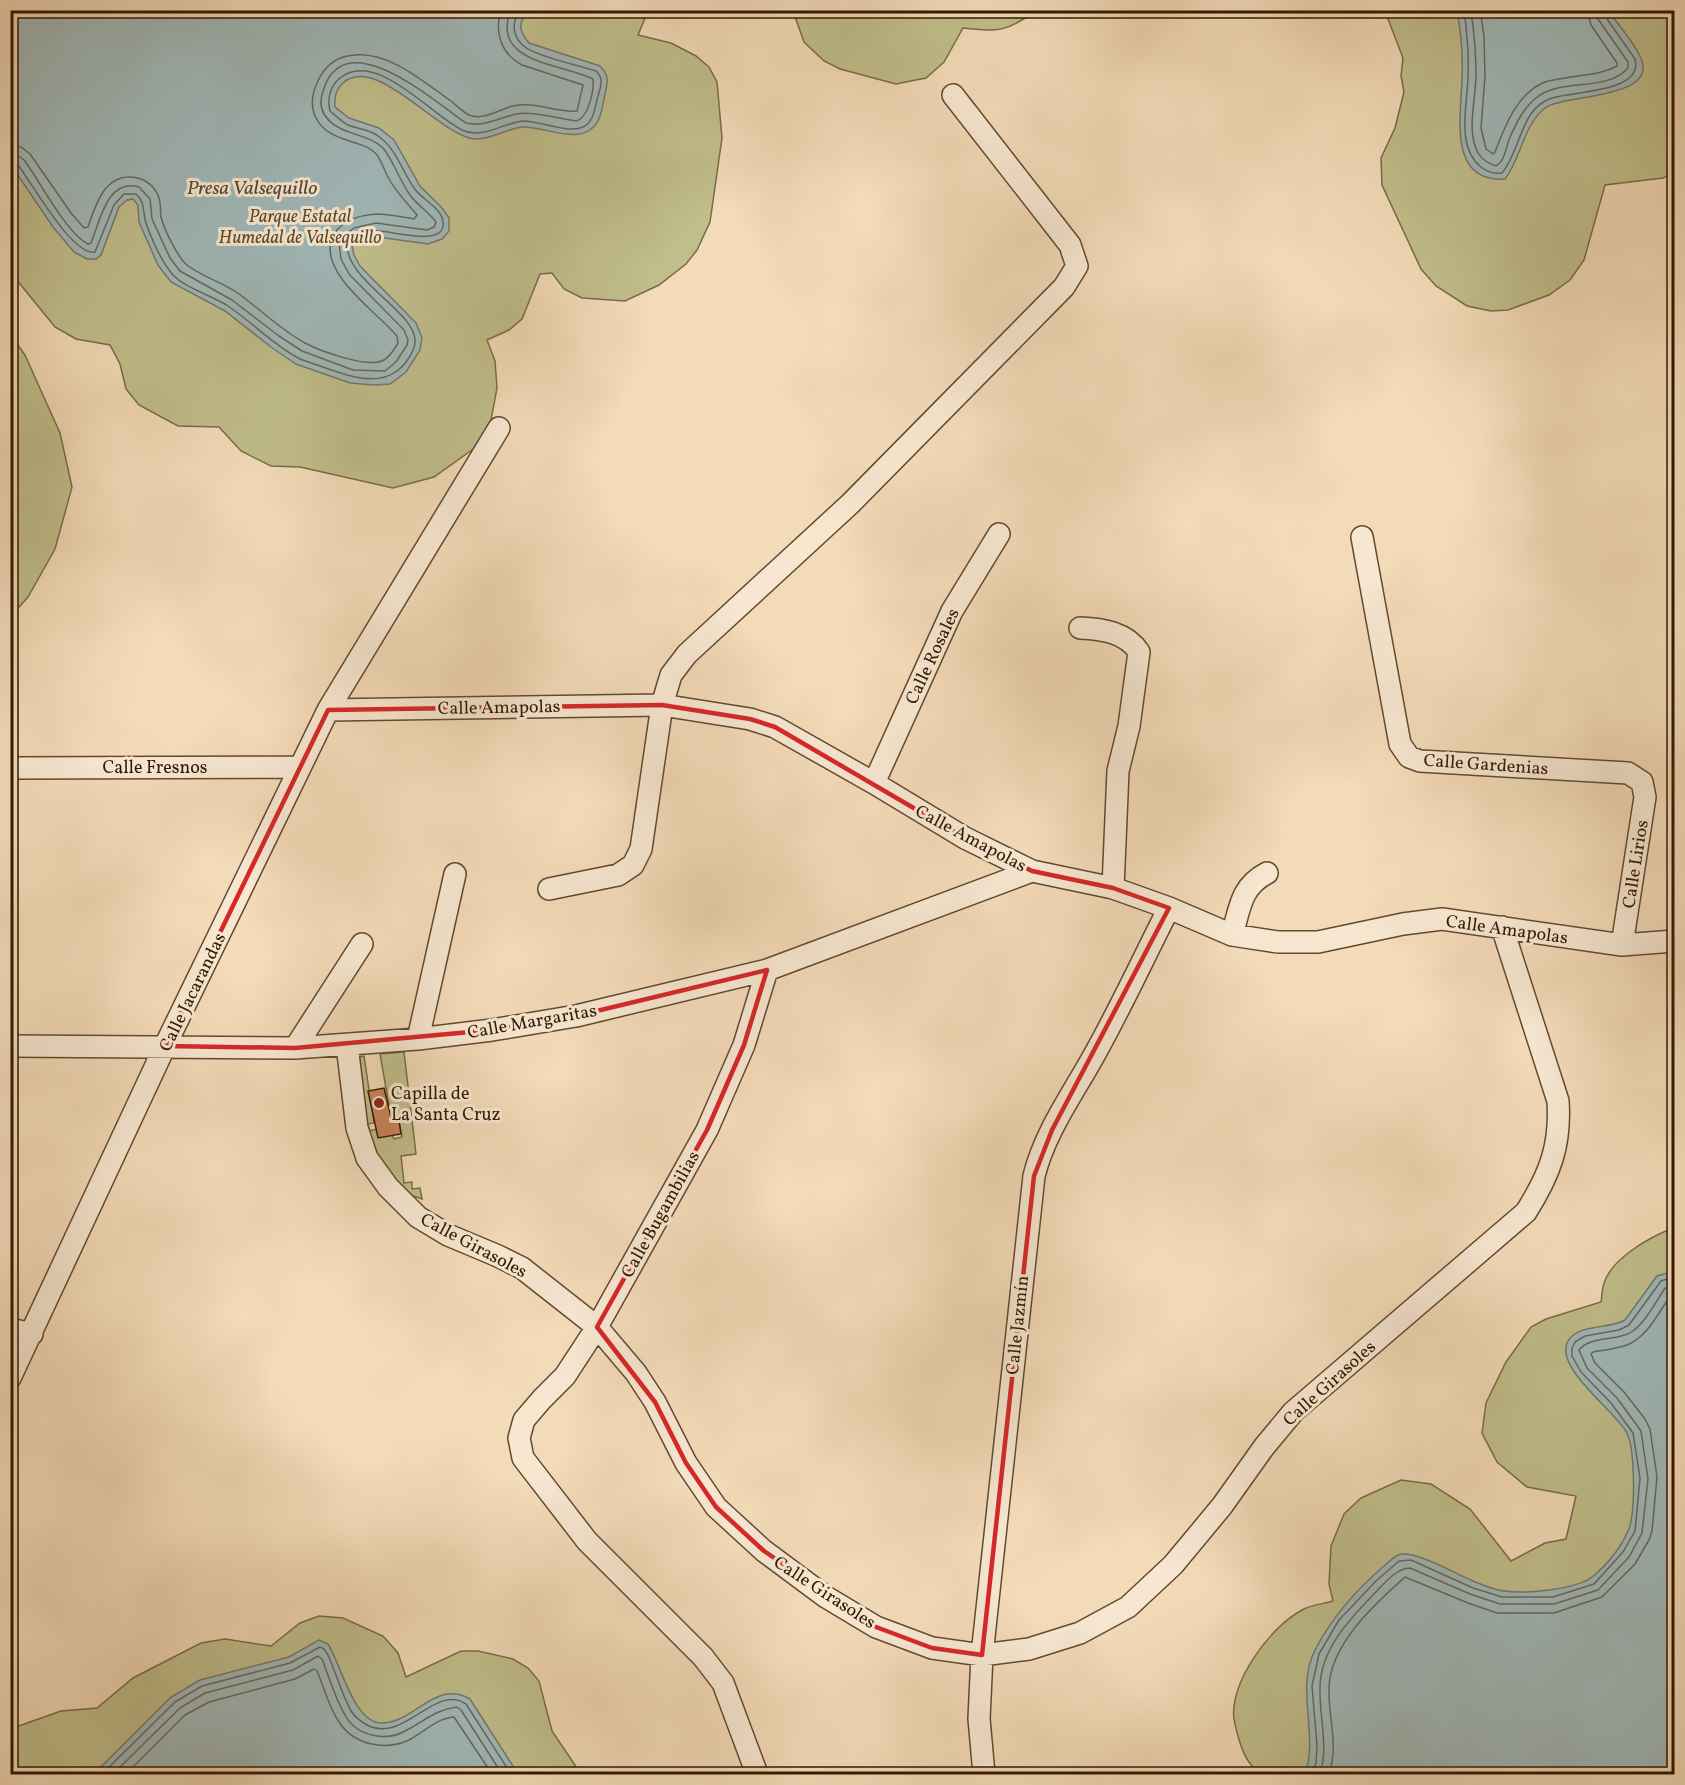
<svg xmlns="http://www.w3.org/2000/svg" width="1685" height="1785" font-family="Vollkorn,serif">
  <rect width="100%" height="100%" fill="#f3dab8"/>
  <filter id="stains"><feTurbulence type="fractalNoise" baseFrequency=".00333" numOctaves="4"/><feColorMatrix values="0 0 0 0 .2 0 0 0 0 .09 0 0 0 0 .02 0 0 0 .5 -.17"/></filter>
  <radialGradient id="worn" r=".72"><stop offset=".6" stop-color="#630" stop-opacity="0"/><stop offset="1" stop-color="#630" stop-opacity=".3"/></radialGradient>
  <path fill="#c0be8b" stroke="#796c46" stroke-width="1.5" d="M 10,11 L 648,11 L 638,35 L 671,43 L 696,56 L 709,67 L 717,82 L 722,138 L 710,222 L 697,250 L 686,264 L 659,285 L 625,301 L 582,298 L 564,289 L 552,273 L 540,274 L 522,319 L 509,330 L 487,340 L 495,361 L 497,388 L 489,431 L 476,447 L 434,477 L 393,488 L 300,467 L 271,466 L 241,451 L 219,427 L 178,426 L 139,405 L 126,389 L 120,364 L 110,345 L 76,339 L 55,327 L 11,273 Z
    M 793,11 L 793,10 L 1036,11 C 1004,32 1001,32 963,28 L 944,62 L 926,78 L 896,84 L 840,69 L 824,61 L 804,42 Z
    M 1385,11 L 1674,11 L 1674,173 L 1663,178 L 1605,185 L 1584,260 L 1570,280 L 1549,295 L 1508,310 L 1491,311 L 1467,306 L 1436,286 L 1421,269 L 1382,185 L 1381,158 L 1395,128 L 1404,92 L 1401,76 L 1403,58 Z
    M 11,335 L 25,355 L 60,433 L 72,487 L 55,549 L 28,597 L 11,616 Z
    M 404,1052 L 416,1154 L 401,1156 L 404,1183 L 412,1182 L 412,1189 L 420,1188 L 422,1199 L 391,1188 L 357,1123 L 349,1058 L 364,1056 L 374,1123 L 368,1124 L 370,1131 L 377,1129 L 392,1135 L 394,1139 L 402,1137 L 398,1116 L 391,1117 L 380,1054 Z
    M 1673,1228 L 1674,1774 L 1257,1774 C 1255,1769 1250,1764 1247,1759 C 1241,1749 1236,1731 1234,1719 C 1229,1683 1270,1627 1302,1610 C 1310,1605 1323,1604 1333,1601 L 1329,1584 L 1331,1546 L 1344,1514 L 1361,1498 L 1401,1480 L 1431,1484 L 1470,1509 L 1511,1561 L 1545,1543 L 1566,1539 L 1576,1496 L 1527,1487 L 1497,1462 L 1482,1433 L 1486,1403 L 1506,1362 L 1531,1327 L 1546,1319 L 1601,1302 C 1602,1296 1602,1289 1604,1283 C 1612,1258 1650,1237 1673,1228 Z
    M 319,1616 L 343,1618 L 383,1636 L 398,1653 L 406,1677 L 461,1651 L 478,1651 L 513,1659 L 528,1668 L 539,1681 L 552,1731 L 581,1774 L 11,1774 L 10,1729 L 61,1711 L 97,1708 L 133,1678 L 201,1643 L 225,1639 L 271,1646 L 300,1623 Z"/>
  <path fill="#a0b8b9" stroke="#74786f" stroke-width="1.5" d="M 11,10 L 529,11 C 517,23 519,31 529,43 L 600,66 C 609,75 608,82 605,94 C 603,103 602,113 598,121 C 583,148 546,126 522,127 C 506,129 491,140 474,139 C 439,135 376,53 343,83 C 336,89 334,98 335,107 L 349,118 L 379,128 L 394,140 L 420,186 L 442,208 L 449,218 L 449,231 L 442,239 L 428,244 L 378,237 L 361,240 L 352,246 L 354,255 L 360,266 L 416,323 L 422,338 L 420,350 L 406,372 L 390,384 L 374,385 L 350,383 L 296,364 L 271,347 L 225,311 L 171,282 L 158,265 L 139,222 L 138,205 L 133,199 L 127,200 L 119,207 L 101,255 L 96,259 L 87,259 L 74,252 L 53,227 L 11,165 Z
    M 1457,11 L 1608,11 C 1619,25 1632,40 1640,56 C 1662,100 1563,94 1545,108 C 1523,125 1521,159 1505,179 C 1446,183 1462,112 1462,76 C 1463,54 1461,32 1457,11 Z
    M 1668,1273 L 1674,1276 L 1674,1774 L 1305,1774 C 1319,1734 1295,1689 1315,1650 C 1332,1617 1356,1590 1384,1566 C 1388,1563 1393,1557 1398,1555 C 1414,1549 1456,1574 1473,1581 C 1483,1585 1494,1590 1504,1591 C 1524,1594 1575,1590 1592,1577 C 1606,1566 1621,1548 1628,1531 C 1636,1514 1635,1450 1627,1433 C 1616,1411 1548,1364 1570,1338 C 1583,1324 1610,1329 1625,1320 L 1657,1276 Z
    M 319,1640 L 328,1644 C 341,1664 354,1725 383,1723 C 415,1722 436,1679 470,1699 L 518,1774 L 94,1774 L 171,1697 L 200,1680 L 289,1657 Z"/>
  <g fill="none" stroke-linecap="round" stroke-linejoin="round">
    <path stroke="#69685c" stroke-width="1.5" d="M 1464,10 C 1467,32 1469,53 1468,75 C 1468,104 1455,146 1481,167 C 1487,172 1494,174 1502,173 C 1521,151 1520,108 1552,98 C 1572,91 1644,93 1635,59 L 1605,16 L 1604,10
      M 1471,10 C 1474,32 1476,53 1476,75 C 1476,99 1466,131 1478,153 C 1482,160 1490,164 1496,166 C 1505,161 1506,147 1510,137 C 1516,124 1524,107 1536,98 C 1561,77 1606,93 1628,68 L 1628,62 L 1598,19 L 1596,10
      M 1480,10 L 1484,36 L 1485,76 L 1481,128 L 1486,149 L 1493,154 L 1495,152 C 1505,126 1517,93 1545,82 C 1555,79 1567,78 1577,76 C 1591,74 1605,73 1617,66 L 1617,63 L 1591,25 L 1587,10
      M 10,146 L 21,147 L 30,154 L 71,213 L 84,228 L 88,227 C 95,207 103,178 128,177 C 144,176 158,187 160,203 C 161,208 160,212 161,217 C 164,229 178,258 187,265 C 202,277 223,282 239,294 C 261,310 281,330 305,343 C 320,351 369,369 384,360 C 391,356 394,349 398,343 L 397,336 C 379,316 357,300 342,279 C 316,243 336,216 377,214 C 389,214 402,217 414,219 L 417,215 C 407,203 397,193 389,179 C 385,172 382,162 377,155 C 363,138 329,144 316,118 C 310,106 312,94 317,83 C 324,66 336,56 355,55 C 391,52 423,82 451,101 C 457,106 463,112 469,115 C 483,121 500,109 513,106 C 535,101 556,113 577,111 L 583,85 L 522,65 C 501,54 494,32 501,10
      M 10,155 L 17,155 L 24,160 C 40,181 66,233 88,244 L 91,243 C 100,221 107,178 139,187 L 150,199 L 152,219 L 170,258 L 180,271 L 232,300 L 279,336 L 302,351 L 353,370 L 385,371 L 396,362 L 407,345 L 408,340 L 404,330 L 349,274 L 341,259 L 339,243 L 343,236 L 354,228 L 376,223 L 427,230 L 434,227 L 436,222 C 428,211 415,204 408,192 C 400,180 391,157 383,148 C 367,132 337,136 324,114 C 318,104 322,93 326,83 C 352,26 438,105 466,123 C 485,127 499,118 516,114 C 535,111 558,119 577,121 C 589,116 594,91 593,79 C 563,64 489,63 511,10
      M 10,162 L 18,165 C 32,183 72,256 95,252 L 114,205 L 124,194 L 136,194 C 146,203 142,211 146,223 C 152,240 161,261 173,275 C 185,288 213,296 228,306 C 252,322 272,344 298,358 C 306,362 315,364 323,367 C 346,375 375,387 397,371 C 404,366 415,352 415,341 C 416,312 346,281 347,244 C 354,234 367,231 379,231 C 392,231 447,248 443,222 C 442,208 421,199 414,188 C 402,171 396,148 378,136 C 370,130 358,129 348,125 C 342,122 336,116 330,111 C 327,99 330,86 340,78 C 376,49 431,115 462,130 C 483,140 504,122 524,121 C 540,121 569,134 583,127 C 594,122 595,107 598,96 C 601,86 604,78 596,71 C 581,66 535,56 525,47 C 513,38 510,22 521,10
      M 102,1774 L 175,1702 L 202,1686 L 290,1663 L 320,1647 L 324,1649 L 328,1655 C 336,1673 342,1694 351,1711 C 355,1717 363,1723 369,1726 C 405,1742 436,1683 466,1704 L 511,1774
      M 113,1774 L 180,1708 L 205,1693 L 293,1670 L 318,1656 L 322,1659 C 329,1677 335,1698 345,1715 C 357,1737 387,1742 407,1730 C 424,1721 437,1709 457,1707 L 461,1710 L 502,1774
      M 126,1774 L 185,1715 L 209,1702 L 295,1679 L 314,1669 L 317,1671 C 324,1687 329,1708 339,1722 C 354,1745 385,1751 409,1740 C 424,1732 437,1718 454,1717 L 492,1774
      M 1312,1774 L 1316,1763 L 1317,1746 L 1312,1686 L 1319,1654 L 1339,1620 L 1376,1581 L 1399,1561 L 1411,1560 L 1473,1588 L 1502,1597 L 1553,1597 L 1594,1584 L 1623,1552 L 1635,1531 L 1640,1478 L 1633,1433 L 1611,1403 L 1581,1372 L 1572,1356 L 1572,1348 L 1575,1342 L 1585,1336 L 1619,1330 L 1629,1325 L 1661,1281 L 1667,1279 L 1674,1281
      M 1320,1774 C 1329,1746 1319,1717 1320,1688 C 1320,1650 1349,1620 1374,1594 C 1383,1585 1396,1568 1410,1568 L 1470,1594 L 1500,1604 L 1554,1604 L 1598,1590 L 1629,1557 L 1642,1533 L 1648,1479 L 1641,1431 L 1617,1398 L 1587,1368 L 1579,1350 C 1591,1335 1618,1342 1633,1331 C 1646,1321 1656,1302 1665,1288 L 1674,1288
      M 1329,1774 C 1339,1746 1328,1717 1329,1688 C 1330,1644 1375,1604 1405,1577 L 1468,1603 L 1497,1613 L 1554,1613 L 1602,1597 L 1635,1564 L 1649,1540 L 1652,1531 L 1657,1477 L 1650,1429 L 1645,1419 L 1624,1392 L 1595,1363 L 1591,1354 L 1593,1352 C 1604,1350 1616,1349 1627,1345 C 1647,1337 1657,1315 1669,1298 L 1674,1297"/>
  </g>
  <path fill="#c98458" stroke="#321900" stroke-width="1.5" d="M 384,1088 L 391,1117 L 398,1115 L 401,1134 L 378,1138 L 368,1091 Z"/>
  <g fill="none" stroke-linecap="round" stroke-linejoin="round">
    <defs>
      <path id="minor" d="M 1362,537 L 1400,744 L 1409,757 L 1420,761 L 1628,773 L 1642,782 L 1645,797 L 1622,945
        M 1080,628 C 1102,629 1126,632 1139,652 L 1129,726 L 1118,771 L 1113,888
        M 328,710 L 662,705 L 750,719 L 775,727 L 874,783 L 965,838 L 1032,871 L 1113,888 L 1169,908 L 1232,935 L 1278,942 L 1318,942 L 1403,924 L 1442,919 L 1622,945 L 1674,941
        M 10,768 L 300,767
        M 874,783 L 952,611 L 999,534
        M 549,889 L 618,875 L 633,865 L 641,849 L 662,705 L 671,675 L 687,654 L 850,504 L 1064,287 L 1077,266 L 1070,245 L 953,95
        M 1232,935 C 1240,909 1240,887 1267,873
        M 418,1039 L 455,874
        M 347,1045 L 357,1128 L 367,1158 L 388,1187 L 418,1217 L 448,1235 L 498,1256 L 522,1268 L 597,1327 L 636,1373 L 655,1402 L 686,1463 L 716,1507 L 764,1551 L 826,1597 L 876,1627 L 932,1648 L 982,1655 L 1029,1649 L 1080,1633 L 1128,1607 L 1173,1565 L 1222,1506 L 1264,1447 L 1293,1412 L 1526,1212 C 1550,1174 1561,1145 1558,1101 L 1502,927
        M 10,1046 L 295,1048 L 418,1039 L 492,1030 L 576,1016 L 767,970 L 1032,871
        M 295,1048 L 362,944
        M 10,1329 L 32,1334
        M 10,1378 L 165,1046 L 328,710 L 499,428
        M 757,1774 L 723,1683 L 703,1657 L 587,1541 L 523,1458 L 519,1438 L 524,1420 L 542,1399 L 565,1376 L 597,1327 L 707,1130 L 744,1045 L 767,970
        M 984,1774 L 979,1719 L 982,1655 L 1034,1176 C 1045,1131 1075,1091 1097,1050 C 1123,1003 1145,955 1169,908"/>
    </defs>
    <use href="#minor" stroke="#62492e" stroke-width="24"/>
    <use href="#minor" stroke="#f7e7d1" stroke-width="21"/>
  </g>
  <path fill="none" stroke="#d62828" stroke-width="4.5" stroke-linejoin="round" d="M 662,705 L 750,719 L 775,727 L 965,838 L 1032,871 L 1113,888 L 1169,908 L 1052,1130 L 1034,1176 L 982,1655 L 932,1648 L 876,1627 L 764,1551 L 716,1507 L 686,1463 L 655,1402 L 597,1327 L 707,1130 L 744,1045 L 767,970 L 576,1016 L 492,1030 L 295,1048 L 165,1046 L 328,710 Z"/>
  <circle fill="#8f2418" stroke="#f7e7d1" stroke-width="2" cx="379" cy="1103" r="6"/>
  <g text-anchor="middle" stroke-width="6" stroke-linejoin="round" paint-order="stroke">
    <g font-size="18" font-style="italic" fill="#5d4b2a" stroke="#f7e7d1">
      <text x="300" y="222">Parque Estatal<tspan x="300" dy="21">Humedal de Valsequillo</tspan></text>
    </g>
    <g font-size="18" fill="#321900" stroke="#f7e7d1">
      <text transform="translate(932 656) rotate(-65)" y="6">Calle Rosales</text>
      <text transform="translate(499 707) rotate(-1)" y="6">Calle Amapolas</text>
      <text transform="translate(1486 764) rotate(4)" y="6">Calle Gardenias</text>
      <text x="155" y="773">Calle Fresnos</text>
      <text transform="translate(971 838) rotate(28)" y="6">Calle Amapolas</text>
      <text transform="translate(1635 864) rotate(-81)" y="6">Calle Lirios</text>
      <text transform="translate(1507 929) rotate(8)" y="6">Calle Amapolas</text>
      <text transform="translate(192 992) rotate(-64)" y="6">Calle Jacarandas</text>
      <text transform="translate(532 1021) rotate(-10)" y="6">Calle Margaritas</text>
      <text transform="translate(660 1214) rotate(-61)" y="6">Calle Bugambilias</text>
      <text transform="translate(474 1245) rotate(28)" y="6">Calle Girasoles</text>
      <text transform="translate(1017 1325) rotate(-84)" y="6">Calle Jazmín</text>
      <text transform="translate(1329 1383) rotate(-42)" y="6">Calle Girasoles</text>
      <text transform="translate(825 1592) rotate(33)" y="6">Calle Girasoles</text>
    </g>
    <g font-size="18" fill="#321900" stroke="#f7e7d1" text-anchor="start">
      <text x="391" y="1099">Capilla de<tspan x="391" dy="21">La Santa Cruz</tspan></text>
    </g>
    <g font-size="20" font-style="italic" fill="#534938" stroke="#f7e7d1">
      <text x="252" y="194">Presa Valsequillo</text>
    </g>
  </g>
  <rect width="1685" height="1785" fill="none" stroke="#f3dab8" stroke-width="36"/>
  <rect x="12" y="12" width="1661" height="1761" fill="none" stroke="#321900" stroke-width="3"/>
  <rect x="18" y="18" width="1649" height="1749" fill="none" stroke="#321900" stroke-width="1.5"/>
  <rect width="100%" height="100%" filter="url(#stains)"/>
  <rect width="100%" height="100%" fill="url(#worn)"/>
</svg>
